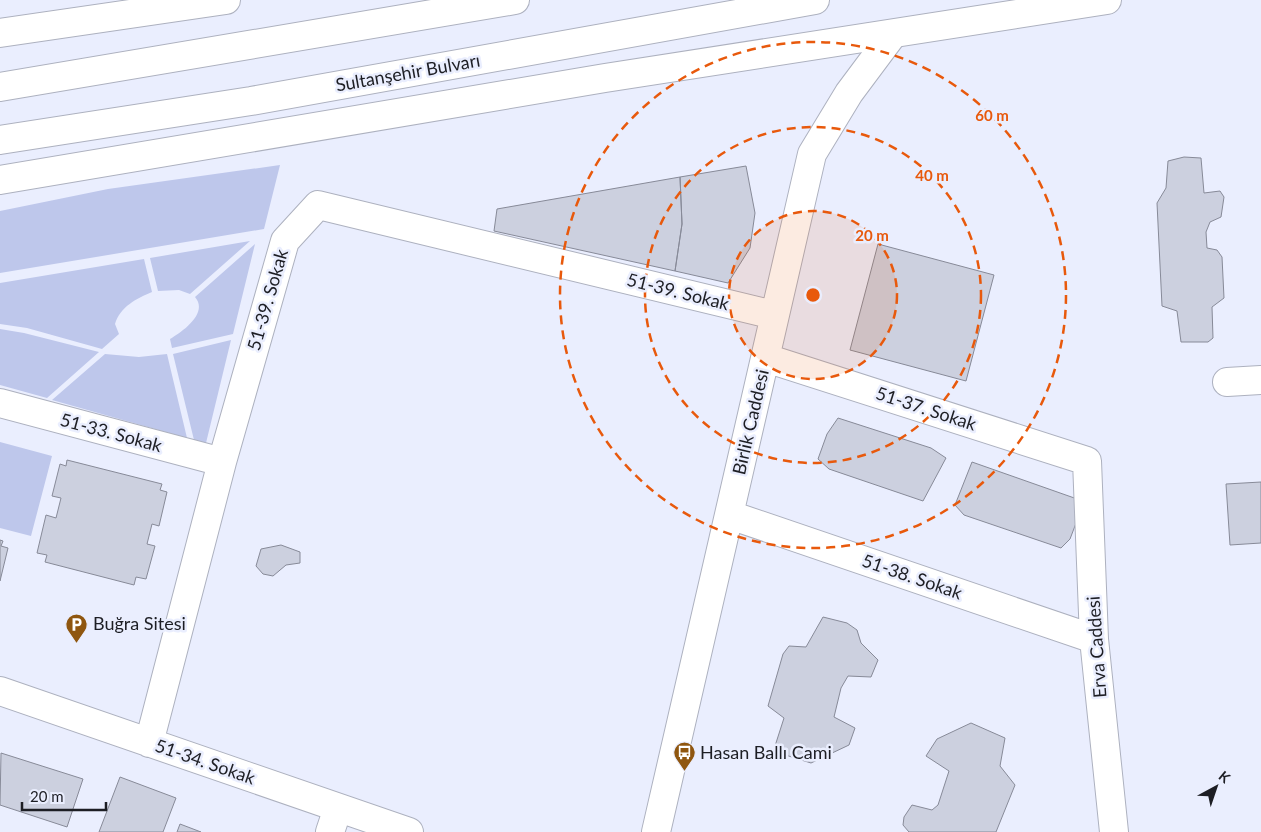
<svg xmlns="http://www.w3.org/2000/svg" width="1261" height="832" font-family="Lato,sans-serif">
  <rect width="100%" height="100%" fill="#eaeefe"/>
  <path fill="#bec7eb" d="M 280,165 L 264,229 L 0,273 L 0,211 L 108,189 Z
    M 250,241 L 190,294 L 179,290 L 158,291 L 150,258 Z
    M 255,244 L 233,334 L 172,348 L 170,339 C 182,332 209,313 195,297 Z
    M 144,259 L 152,292 C 137,298 120,307 115,324 L 119,334 L 102,349 L 27,328 L 0,324 L 0,283 Z
    M 0,329 L 24,333 L 99,352 L 47,398 L 0,385 Z
    M 231,340 L 206,443 L 194,440 L 173,354 Z
    M 105,354 L 139,357 L 167,354 L 187,438 L 52,400 Z
    M 0,442 L 52,456 L 31,536 L 0,528 Z"/>
  <path fill="#ccd0df" stroke="#878a98" d="M 1184,157 L 1201,158 L 1204,193 L 1220,191 L 1224,197 L 1221,217 L 1210,222 L 1206,232 L 1207,248 L 1217,250 L 1222,257 L 1224,298 L 1212,307 L 1213,338 L 1208,342 L 1181,342 L 1177,311 L 1162,306 L 1157,203 L 1166,188 L 1168,161 Z
    M 746,166 L 755,213 L 750,248 L 728,283 L 675,271 L 682,224 L 680,177 Z
    M 680,177 L 682,224 L 675,271 L 494,231 L 497,209 Z
    M 878,244 L 994,275 L 966,381 L 850,350 Z
    M 838,418 L 931,448 L 946,458 L 923,501 L 829,469 L 818,459 L 827,434 Z
    M 67,460 L 162,484 L 160,490 L 167,492 L 159,526 L 152,524 L 147,544 L 155,546 L 146,579 L 136,577 L 134,585 L 45,562 L 47,555 L 37,553 L 46,515 L 56,518 L 61,498 L 52,496 L 60,464 L 66,466 Z
    M 972,462 L 1080,500 L 1081,510 L 1070,539 L 1061,548 L 964,515 L 955,505 Z
    M 1261,482 L 1261,543 L 1230,545 L 1226,484 Z
    M 0,540 L 3,541 L 1,546 L 8,548 L 0,581 Z
    M 281,545 L 300,552 L 300,563 L 286,565 L 273,576 L 263,574 L 256,566 L 261,549 Z
    M 823,617 L 847,623 L 857,630 L 861,643 L 878,660 L 871,677 L 848,676 L 841,688 L 834,717 L 855,728 L 849,745 L 811,763 L 779,753 L 775,746 L 784,718 L 768,706 L 783,654 L 789,646 L 806,647 Z
    M 971,723 L 1005,738 L 1000,766 L 1015,785 L 996,832 L 909,832 L 903,825 L 904,817 L 912,805 L 932,810 L 938,805 L 949,771 L 926,756 L 937,739 Z
    M 1,753 L 83,779 L 67,827 L 0,805 Z
    M 120,777 L 176,798 L 163,832 L 99,832 Z
    M 180,824 L 201,832 L 177,832 Z"/>
  <g fill="none" stroke-linecap="round" stroke-linejoin="round">
    <defs>
      <path id="street" d="M 766,358 L 1087,461 L 1094,639 L 1114,832
        M 1227,382 L 1261,380
        M 0,403 L 222,462
        M 730,515 L 1094,639
        M 0,691 L 409,832
        M 149,743 L 222,462 L 285,241 L 318,205 L 774,315
        M 330,832 L 338,808
        M 656,832 L 812,154 L 849,93 L 893,34"/>
      <path id="secondary" d="M 0,33 L 226,0
        M 0,180 L 605,78 L 1107,0"/>
      <path id="highway" d="M 0,87 L 515,0
        M 0,140 L 251,101 L 815,0"/>
    </defs>
    <use href="#street" stroke="#adb1bf" stroke-width="30"/>
    <use href="#secondary" stroke="#adb1bf" stroke-width="30"/>
    <use href="#highway" stroke="#adb1bf" stroke-width="30"/>
    <use href="#street" stroke="#fff" stroke-width="28"/>
    <use href="#secondary" stroke="#fff" stroke-width="28"/>
    <use href="#highway" stroke="#fff" stroke-width="28"/>
  </g>
  <circle cx="813" cy="295" r="84" fill="#e8590c" fill-opacity=".12"/>
  <g fill="none" stroke="#e8590c" stroke-width="2.5" stroke-dasharray="9 6">
    <circle cx="813" cy="295" r="84"/>
    <circle cx="813" cy="295" r="168"/>
    <circle cx="813" cy="295" r="253"/>
  </g>
  <defs>
    <symbol id="parking-pin" viewBox="-11 -11 22 30"><path d="M0 17L-7.5 6A9.5 9.5 0 1 1 7.5 6Z" fill="#8f560f" stroke="#eaeefe"/><path d="M-3.5-5.5H1a3.5 3.5 0 0 1 0 7H-1V5.5H-3.5ZM-1-3.4V-.6H.8a1.4 1.4 0 0 0 0-2.8Z" fill="#fff"/></symbol>
    <symbol id="bus-pin" viewBox="-11 -11 22 30"><path d="M0 17L-7.5 6A9.5 9.5 0 1 1 7.5 6Z" fill="#8f560f" stroke="#eaeefe"/><path d="M-5-6H5V4H4V6H2V4H-2V6H-4V4H-5ZM-3.5-4V0h7V-4ZM-3.5 1.2v1.5H-2V1.2ZM2 1.2v1.5H3.5V1.2Z" fill="#fff"/></symbol>
  </defs>
  <g fill-rule="evenodd">
    <use href="#parking-pin" x="64" y="612" width="25" height="34"/>
    <use href="#bus-pin" x="672" y="740" width="25" height="34"/>
  </g>
  <g text-anchor="middle" stroke-width="5" stroke-linejoin="round" paint-order="stroke">
    <g font-size="18" fill="#1d1e24" stroke="#eaeefe">
      <text transform="translate(408 73) rotate(-10)" y="6">Sultanşehir Bulvarı</text>
      <text transform="translate(678 292) rotate(14)" y="6">51-39. Sokak</text>
      <text transform="translate(268 300) rotate(-74)" y="6">51-39. Sokak</text>
      <text transform="translate(926 409) rotate(18)" y="6">51-37. Sokak</text>
      <text transform="translate(751 422) rotate(-77)" y="6">Birlik Caddesi</text>
      <text transform="translate(111 433) rotate(15)" y="6">51-33. Sokak</text>
      <text transform="translate(912 577) rotate(19)" y="6">51-38. Sokak</text>
      <text transform="translate(1097 647) rotate(-94)" y="6">Erva Caddesi</text>
      <text transform="translate(205 762) rotate(19)" y="6">51-34. Sokak</text>
    </g>
    <g font-size="18" fill="#1d1e24" stroke="#eaeefe" text-anchor="start">
      <text x="93" y="630">Buğra Sitesi</text>
      <text x="700" y="759">Hasan Ballı Cami</text>
    </g>
  </g>
  <circle cx="813" cy="295" r="8" fill="#e8590c" stroke="#eaeefe" stroke-width="2.5"/>
  <g font-size="15" text-anchor="middle" font-weight="bold" fill="#e8590c" stroke="#eaeefe" stroke-width="5" stroke-linejoin="round" paint-order="stroke">
    <text x="992" y="121">60 m</text>
    <text x="932" y="181">40 m</text>
    <text x="872" y="241">20 m</text>
  </g>
  <g transform="translate(1216 787) rotate(40)" stroke="#eaeefe" stroke-width="4" paint-order="stroke">
  <path d="M0-4L9 19L0 12L-9 19Z" fill="#1d1e24"/>
  <text y="-8" font-size="14" font-weight="bold" text-anchor="middle" fill="#1d1e24">K</text>
  </g>
  <path d="M22 802v8h84v-8" fill="none" stroke="#1d1e24" stroke-width="2.5"/>
  <text x="30" y="802" font-size="15" fill="#1d1e24" stroke="#eaeefe" stroke-width="4" paint-order="stroke">20 m</text>
</svg>
